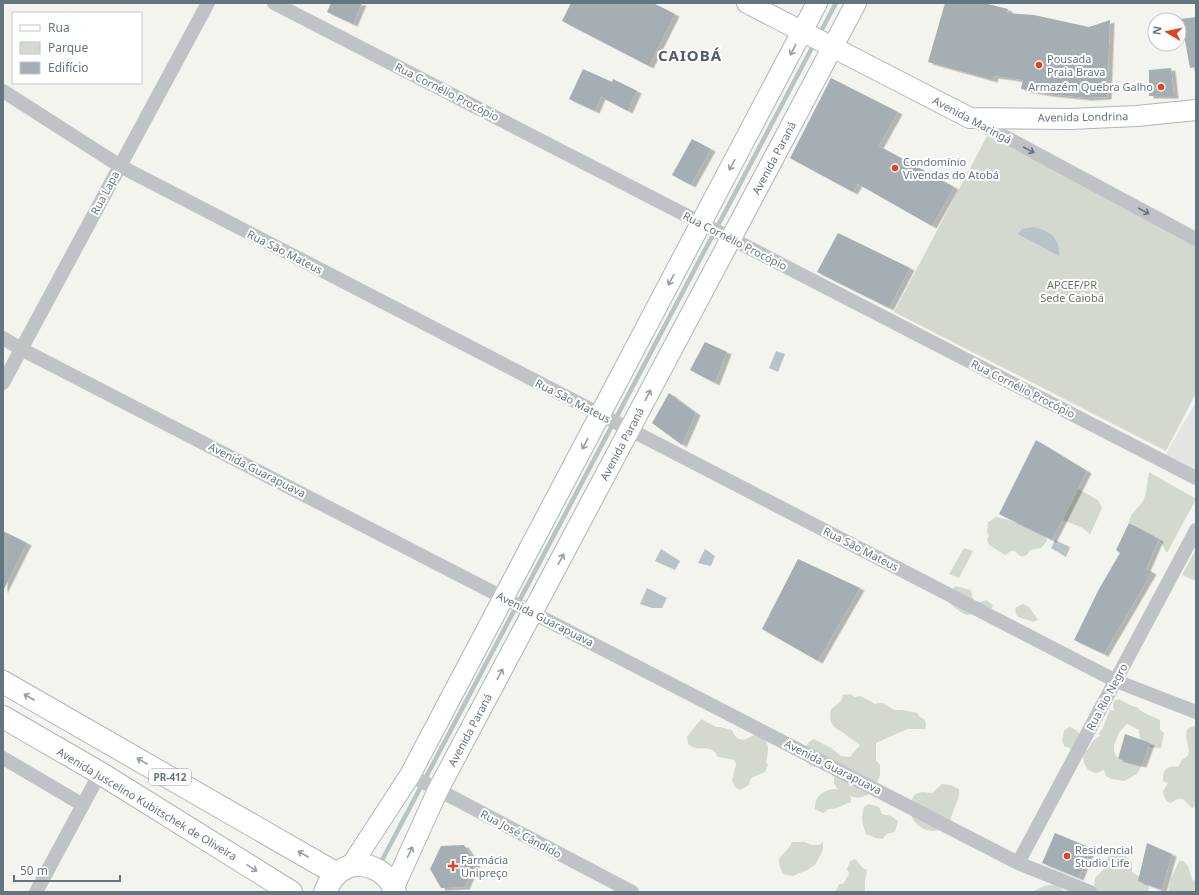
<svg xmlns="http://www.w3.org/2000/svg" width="1199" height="895" font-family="'Noto Sans',sans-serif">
  <defs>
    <filter id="shadow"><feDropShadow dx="4.5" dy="2.5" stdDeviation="0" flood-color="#0004"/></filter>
  </defs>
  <rect width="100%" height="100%" fill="#f4f4ef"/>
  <path fill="#e4e5e3" d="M 1196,402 L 1196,474 L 1164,457 Z"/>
  <path fill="#d3d9cf" d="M 987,136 L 1196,242 L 1196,393 L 1166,451 L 894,312 Z
    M 1149,472 L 1196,499 L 1167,553 L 1159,539 L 1129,523 C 1130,513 1138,509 1143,501 C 1147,493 1147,481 1149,472 Z
    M 1078,489 L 1098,500 L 1102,508 L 1090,535 C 1084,526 1072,524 1062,520 Z
    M 996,517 C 1014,520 1030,529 1046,537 L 1047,541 L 1041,548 L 1030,550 L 1028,554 C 1019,559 1022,556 1014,551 L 1011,551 L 1005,555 L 989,545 L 987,539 L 989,536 L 987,532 L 988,522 Z
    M 964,548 L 973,551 L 959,578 L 949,574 Z
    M 1196,549 L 1196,581 L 1182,575 Z
    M 956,586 L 971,590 L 973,601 L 980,602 L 986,600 L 993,605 L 990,612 L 973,612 C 971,614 970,615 967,615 C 963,614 951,605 949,602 L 950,591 Z
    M 1023,604 L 1029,607 L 1038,620 L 1033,622 C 1025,617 1013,621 1016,607 Z
    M 850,694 L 855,697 L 861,696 L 875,704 L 878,703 L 883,703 L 894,710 L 904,710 L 917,713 L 920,717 L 925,720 L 926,725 L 925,729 L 907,729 L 876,743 L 876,760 L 880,765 L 880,775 L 876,785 L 868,795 L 858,798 L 849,796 L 851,798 L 851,802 C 843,805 838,809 829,809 L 823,813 L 815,809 C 814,796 826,788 838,789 L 834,784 L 834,777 C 832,776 830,772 827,771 C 815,764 805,771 805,751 C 806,745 809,741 814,739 L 831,748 L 841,756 L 850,757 L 860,745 C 855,742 850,738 845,734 C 833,726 828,725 831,709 L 841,701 L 843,695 Z
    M 1119,699 C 1125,702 1130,706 1137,707 C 1144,715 1151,715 1160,720 L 1160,730 L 1164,733 L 1161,748 C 1147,747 1139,747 1139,730 L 1127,724 L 1120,731 L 1114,745 L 1114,751 L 1118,759 L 1125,761 L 1131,759 L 1137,764 L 1142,765 L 1137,774 L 1124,781 L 1112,779 L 1106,776 L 1104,770 L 1096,773 L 1088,770 L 1084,763 L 1083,753 L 1073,753 L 1069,747 L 1065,747 L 1062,741 L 1064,731 L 1069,727 C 1083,731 1082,740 1084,752 C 1092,748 1089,741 1100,736 L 1099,733 C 1104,728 1106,718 1110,710 L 1114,711 L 1113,705 L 1114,701 Z
    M 701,719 L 716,727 L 720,727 L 732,730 C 735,737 737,739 744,740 L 754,735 C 771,740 769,747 766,762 L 768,765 L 765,772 L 753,777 L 750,780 L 749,785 L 740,790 L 736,788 L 732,781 L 736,765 L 735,760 L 718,757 C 710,741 699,754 688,744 L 687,737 Z
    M 1196,725 L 1196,804 L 1194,807 L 1192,808 L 1183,799 L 1177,799 L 1171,803 C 1165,801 1164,798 1163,791 L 1168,783 L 1163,781 C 1162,770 1168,765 1178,767 L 1182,760 L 1188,756 L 1189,751 L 1186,737 L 1187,729 Z
    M 942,784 L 950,785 L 959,789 C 960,797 957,802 954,809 C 952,814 951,820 948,824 C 941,833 926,833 918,825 C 912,821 910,812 908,806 L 915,794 L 922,792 L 932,793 Z
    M 869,804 L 879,807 L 882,814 L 891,816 L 898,821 L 895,832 L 886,834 L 883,839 L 876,838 L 866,834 C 862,822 861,820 864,807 Z
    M 792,842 L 805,842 L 812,845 L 819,845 L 823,842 L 823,849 L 820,856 L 815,865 L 807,870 L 793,876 L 783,874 C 773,853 785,858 792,842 Z
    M 1115,851 L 1124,855 L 1132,862 L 1132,872 L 1148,882 L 1149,889 L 1147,892 L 1097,892 L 1094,885 L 1095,878 L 1103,870 L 1105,862 L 1109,856 Z
    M 855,859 L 863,868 L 867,870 L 865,880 L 865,892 L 835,892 L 839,884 L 843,884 L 849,874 L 847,869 L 850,861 Z
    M 1179,861 L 1183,861 L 1188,866 L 1192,879 L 1196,882 L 1196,892 L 1168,892 L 1171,878 Z
    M 1050,885 L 1060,886 L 1064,892 L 1032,892 L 1044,886 Z"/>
  <path fill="#b7c3c7" d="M 1032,227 C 1049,230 1060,237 1059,256 L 1018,234 L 1022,229 Z
    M 776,351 L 785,354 L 778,372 L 769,368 Z
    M 1055,540 L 1070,547 L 1066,557 L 1051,548 Z
    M 661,549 L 680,561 L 675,570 L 655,561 Z
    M 705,549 L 715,556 L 711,566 L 698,563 Z
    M 647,588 L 667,598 L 662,608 L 652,608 L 640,604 Z"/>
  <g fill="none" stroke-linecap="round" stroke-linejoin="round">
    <path stroke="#b7c3c7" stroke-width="4.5" d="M 819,35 L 836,3
      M 380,864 L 814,44"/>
  </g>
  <path fill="#a5aeb2" filter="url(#shadow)" d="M 331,3 L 362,3 L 353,24 L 327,12 Z
    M 571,3 L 653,3 L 675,14 L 649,66 L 562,21 Z
    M 945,3 L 984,3 L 1008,9 L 1007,13 L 1034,15 L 1089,27 L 1110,20 L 1107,97 L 1087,98 L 1048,94 L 1021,89 L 1023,80 L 994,76 L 993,80 L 928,62 Z
    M 1196,17 L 1196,67 L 1190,68 L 1181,19 Z
    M 1171,68 L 1174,96 L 1149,96 L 1149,70 Z
    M 583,69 L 612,82 L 613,79 L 637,91 L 628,111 L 601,97 L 595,111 L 569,99 Z
    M 831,78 L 898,112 L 879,146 L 954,187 L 932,226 L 858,184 L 853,192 L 790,158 Z
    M 692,139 L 711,149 L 691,185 L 672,175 Z
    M 838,233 L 910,268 L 889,308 L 817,272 Z
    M 705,342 L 727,352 L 715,383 L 690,370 Z
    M 669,393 L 696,413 L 682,445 L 652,423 Z
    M 1036,440 L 1087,471 L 1052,540 L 999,514 Z
    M 1129,523 L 1159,539 L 1146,569 L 1152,572 L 1104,654 L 1074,640 L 1099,589 L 1120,553 L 1116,550 Z
    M 3,531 L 27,543 L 3,591 Z
    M 798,559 L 860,588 L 818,661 L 762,629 Z
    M 1125,734 L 1150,743 L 1142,765 L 1118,759 Z
    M 1055,833 L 1091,848 L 1079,878 L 1042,863 Z
    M 1147,843 L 1172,854 L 1162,890 L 1138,881 Z
    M 464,845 L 476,863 L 465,887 L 441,888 L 430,869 L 441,846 Z"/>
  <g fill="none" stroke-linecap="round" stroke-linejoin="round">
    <defs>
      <path id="secondary" d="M 747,3 L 970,118 L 1070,119 L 1137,116 L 1196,110
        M 351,866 L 410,775 L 817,3
        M 394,887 L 438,790 L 856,3"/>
      <path id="primary" d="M 3,682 L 337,874
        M 3,717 L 100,773 L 291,892
        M 325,892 C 329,883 333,875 342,870 C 361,857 390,871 395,892"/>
    </defs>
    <use href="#secondary" stroke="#afb5b9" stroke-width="22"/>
    <use href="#primary" stroke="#b0b5b8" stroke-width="24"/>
    <path stroke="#bfc3c6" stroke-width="14" d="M 274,3 L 1196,478
      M 3,91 L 120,166 L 1116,681 L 1196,712
      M 972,119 L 1196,239
      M 3,338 L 21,349 L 1018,863 L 1090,892
      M 3,383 L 208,3
      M 3,758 L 83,805
      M 410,775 L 632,892
      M 1018,863 L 1196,530
      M 36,892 L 100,773"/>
    <use href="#secondary" stroke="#fff" stroke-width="20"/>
    <use href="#primary" stroke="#fff" stroke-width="22"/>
  </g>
  <defs><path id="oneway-shaft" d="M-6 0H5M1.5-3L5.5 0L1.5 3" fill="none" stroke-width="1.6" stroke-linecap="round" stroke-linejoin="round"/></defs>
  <g stroke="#929ea6">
    <use href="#oneway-shaft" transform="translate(793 50) rotate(118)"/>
    <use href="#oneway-shaft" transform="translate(732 165) rotate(118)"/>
    <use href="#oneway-shaft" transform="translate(671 280) rotate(118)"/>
    <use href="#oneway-shaft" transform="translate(648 395) rotate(-62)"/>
    <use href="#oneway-shaft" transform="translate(585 444) rotate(118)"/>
    <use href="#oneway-shaft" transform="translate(561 559) rotate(-62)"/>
    <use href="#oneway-shaft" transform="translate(500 674) rotate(-62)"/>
    <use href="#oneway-shaft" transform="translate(29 697) rotate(-150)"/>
    <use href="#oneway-shaft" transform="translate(142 761) rotate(-150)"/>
    <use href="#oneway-shaft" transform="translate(410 852) rotate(-65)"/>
    <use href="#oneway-shaft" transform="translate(303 854) rotate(-150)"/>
    <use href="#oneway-shaft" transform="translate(252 868) rotate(32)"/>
  </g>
  <g stroke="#637580">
    <use href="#oneway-shaft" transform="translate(1029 150) rotate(28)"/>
    <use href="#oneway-shaft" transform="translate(1144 211) rotate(28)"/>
  </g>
  <g fill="#e14422" stroke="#fff" stroke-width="1.5">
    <circle cx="1039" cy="65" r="4"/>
    <circle cx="1161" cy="87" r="4"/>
    <circle cx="895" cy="168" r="4"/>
    <circle cx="1067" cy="856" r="4"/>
    <path d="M451 860h4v4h4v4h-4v4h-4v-4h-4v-4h4z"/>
  </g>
  <g text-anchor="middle" stroke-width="4" stroke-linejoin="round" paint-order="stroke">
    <rect fill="#fff" stroke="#929ea6" stroke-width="1" x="149" y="769" width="42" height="16" rx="3"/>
    <g font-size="10" font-weight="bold" fill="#637580">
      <text x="170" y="781">PR-412</text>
    </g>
    <g font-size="11" fill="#637580" stroke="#fff" text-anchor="start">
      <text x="1047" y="63">Pousada<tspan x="1047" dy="13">Praia Brava</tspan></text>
      <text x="1153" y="91" text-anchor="end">Armazém Quebra Galho</text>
      <text x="903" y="166">Condomínio<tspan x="903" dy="13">Vivendas do Atobá</tspan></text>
      <text x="1075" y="854">Residencial<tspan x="1075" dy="13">Studio Life</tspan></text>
      <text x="461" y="864">Farmácia<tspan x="461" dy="13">Unipreço</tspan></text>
    </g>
    <g font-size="11" fill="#637580" stroke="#fff">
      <text transform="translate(447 92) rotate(27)" y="4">Rua Cornélio Procópio</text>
      <text transform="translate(1083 117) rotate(-1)" y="4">Avenida Londrina</text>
      <text transform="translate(972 120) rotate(28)" y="4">Avenida Maringá</text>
      <text transform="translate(774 158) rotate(-62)" y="4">Avenida Paraná</text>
      <text transform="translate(105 193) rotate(-62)" y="4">Rua Lapa</text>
      <text transform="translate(735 241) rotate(27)" y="4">Rua Cornélio Procópio</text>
      <text transform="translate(285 252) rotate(27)" y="4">Rua São Mateus</text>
      <text transform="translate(1023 389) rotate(27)" y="4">Rua Cornélio Procópio</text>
      <text transform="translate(573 401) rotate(27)" y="4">Rua São Mateus</text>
      <text transform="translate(622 444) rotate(-62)" y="4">Avenida Paraná</text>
      <text transform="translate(257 470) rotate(27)" y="4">Avenida Guarapuava</text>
      <text transform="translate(861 549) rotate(27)" y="4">Rua São Mateus</text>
      <text transform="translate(545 619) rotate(27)" y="4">Avenida Guarapuava</text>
      <text transform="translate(1107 697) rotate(-62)" y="4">Rua Rio Negro</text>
      <text transform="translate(470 730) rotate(-62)" y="4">Avenida Paraná</text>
      <text transform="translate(833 767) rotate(27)" y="4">Avenida Guarapuava</text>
      <text transform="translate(147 804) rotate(31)" y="4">Avenida Juscelino Kubitschek de Oliveira</text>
      <text transform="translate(521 834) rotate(28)" y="4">Rua José Cândido</text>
    </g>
    <g font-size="11" fill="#677862" stroke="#fff">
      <text x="1072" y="289">APCEF/PR<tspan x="1072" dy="13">Sede Caiobá</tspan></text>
    </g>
    <g font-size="15" font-weight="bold" letter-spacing="1" fill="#515d65" stroke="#fff">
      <text x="690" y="61">CAIOBÁ</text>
    </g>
  </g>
  <rect width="1199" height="895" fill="none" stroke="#637580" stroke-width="8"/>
  <rect x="12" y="12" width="130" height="72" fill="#ffffff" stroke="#c1c8cc"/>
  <rect x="20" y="25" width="20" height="6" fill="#ffffff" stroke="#c1c8cc"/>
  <text x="48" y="32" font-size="12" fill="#637580">Rua</text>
  <rect x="20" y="42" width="20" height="12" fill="#d3d9cf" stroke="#c1c8cc"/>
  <text x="48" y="52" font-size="12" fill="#637580">Parque</text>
  <rect x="20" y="62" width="20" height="12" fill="#a5aeb2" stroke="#c1c8cc"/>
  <text x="48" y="72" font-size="12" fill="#637580">Edifício</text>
  <g transform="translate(1167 32) rotate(279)"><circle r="19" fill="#ffffff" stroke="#c1c8cc"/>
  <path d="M0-3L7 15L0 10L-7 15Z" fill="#e14422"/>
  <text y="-6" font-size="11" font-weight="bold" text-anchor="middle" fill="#637580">N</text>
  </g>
  <path d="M14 875v6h106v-6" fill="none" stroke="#637580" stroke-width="2"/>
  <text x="20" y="875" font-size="12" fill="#637580" stroke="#ffffff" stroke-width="3" paint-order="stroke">50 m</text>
</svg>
